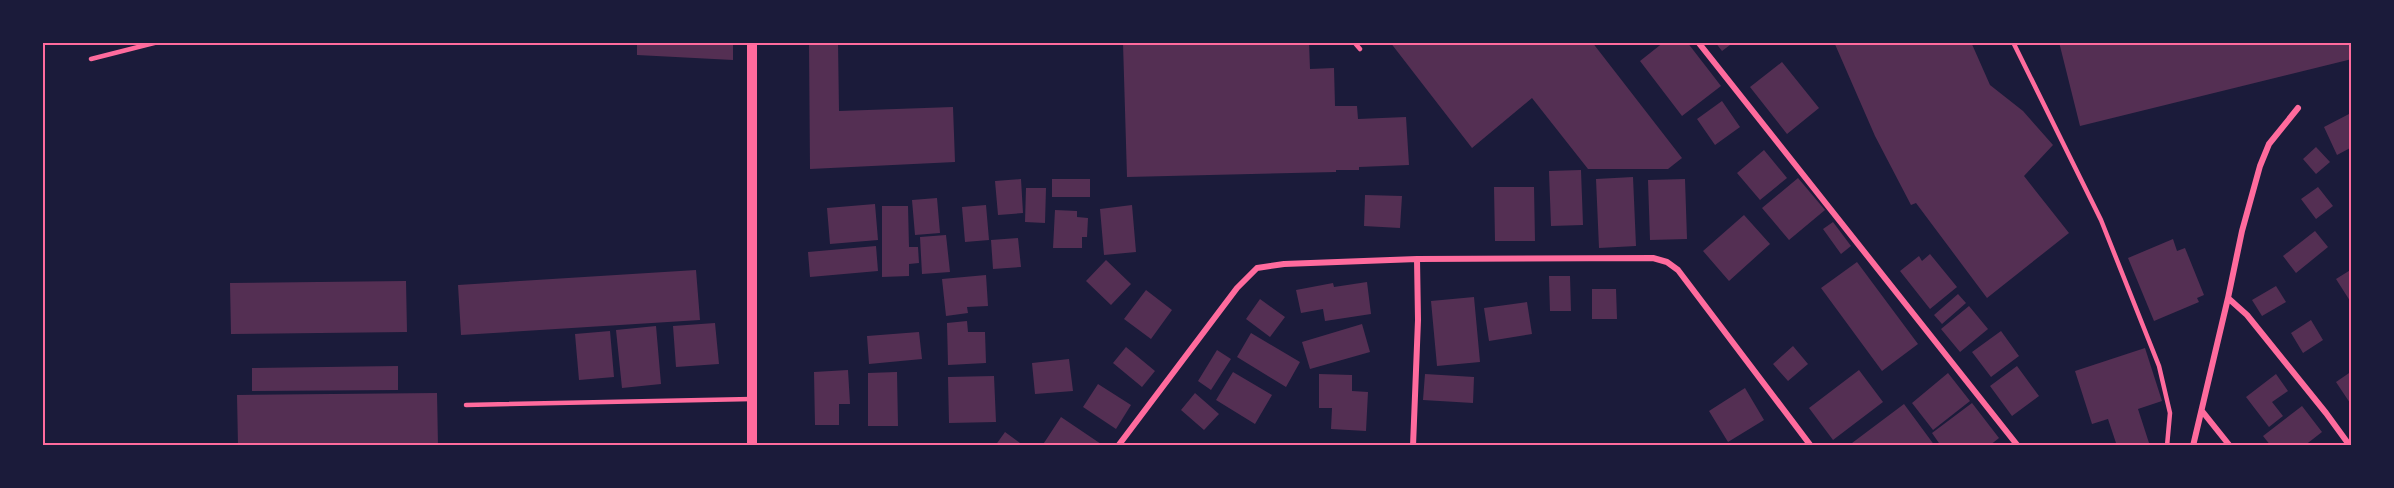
<svg xmlns="http://www.w3.org/2000/svg" width="2394" height="488" font-family="'Source Sans 3',sans-serif">
  <rect width="100%" height="100%" fill="#1b1b3a"/>
  <path fill="#542f53" d="M 637,42 L 733,42 L 733,60 L 637,55 Z
    M 809,42 L 838,42 L 839,111 L 953,107 L 955,162 L 810,169 Z
    M 1166,42 L 1309,42 L 1310,69 L 1334,68 L 1335,106 L 1357,106 L 1358,119 L 1406,117 L 1409,165 L 1359,167 L 1359,170 L 1336,170 L 1336,172 L 1127,177 L 1123,43 Z
    M 1390,42 L 1592,42 L 1682,158 L 1668,169 L 1588,169 L 1532,98 L 1472,148 Z
    M 1664,42 L 1687,42 L 1721,86 L 1682,116 L 1640,61 Z
    M 1715,42 L 1734,42 L 1722,51 Z
    M 1834,42 L 1971,42 L 1990,85 L 2023,111 L 2053,145 L 2024,176 L 2069,233 L 1987,298 L 1916,203 L 1911,205 L 1875,136 Z
    M 2059,42 L 2352,42 L 2352,59 L 2080,126 Z
    M 1782,62 L 1819,108 L 1787,134 L 1750,87 Z
    M 1722,101 L 1740,127 L 1715,145 L 1697,119 Z
    M 2349,114 L 2352,121 L 2352,147 L 2337,155 L 2324,127 Z
    M 2316,147 L 2330,162 L 2316,174 L 2303,159 Z
    M 1764,150 L 1787,178 L 1760,200 L 1737,173 Z
    M 1581,170 L 1583,225 L 1551,226 L 1549,171 Z
    M 1633,177 L 1636,246 L 1599,248 L 1596,179 Z
    M 1798,178 L 1825,210 L 1789,240 L 1762,208 Z
    M 1021,179 L 1023,213 L 998,215 L 995,181 Z
    M 1052,179 L 1090,179 L 1090,197 L 1052,197 Z
    M 1685,179 L 1687,239 L 1650,240 L 1648,180 Z
    M 1494,187 L 1534,187 L 1535,241 L 1495,241 Z
    M 2318,187 L 2333,206 L 2316,219 L 2301,199 Z
    M 1026,188 L 1046,188 L 1045,223 L 1025,222 Z
    M 1365,195 L 1402,196 L 1400,228 L 1364,226 Z
    M 937,198 L 940,233 L 915,235 L 912,200 Z
    M 875,204 L 878,240 L 830,244 L 827,208 Z
    M 986,205 L 989,240 L 965,242 L 962,207 Z
    M 1132,205 L 1136,252 L 1104,255 L 1100,209 Z
    M 882,206 L 908,206 L 909,247 L 918,247 L 919,263 L 909,264 L 909,276 L 882,277 Z
    M 1055,210 L 1077,211 L 1077,217 L 1088,218 L 1087,237 L 1082,237 L 1082,248 L 1053,248 Z
    M 1744,215 L 1770,244 L 1729,281 L 1703,251 Z
    M 1833,222 L 1851,246 L 1841,254 L 1823,229 Z
    M 2315,231 L 2328,247 L 2296,273 L 2283,256 Z
    M 946,235 L 950,272 L 922,274 L 920,237 Z
    M 1018,238 L 1021,267 L 993,269 L 991,240 Z
    M 2173,239 L 2177,251 L 2185,248 L 2204,295 L 2197,298 L 2199,302 L 2154,321 L 2128,258 Z
    M 876,246 L 878,271 L 810,277 L 808,252 Z
    M 1930,254 L 1957,287 L 1930,309 L 1900,271 L 1919,256 L 1922,261 Z
    M 1106,260 L 1131,284 L 1111,305 L 1086,281 Z
    M 1857,262 L 1918,344 L 1882,371 L 1821,288 Z
    M 2352,269 L 2352,304 L 2336,279 Z
    M 696,270 L 700,320 L 461,335 L 458,285 Z
    M 986,275 L 988,306 L 967,307 L 968,313 L 946,316 L 942,279 Z
    M 1549,276 L 1570,276 L 1571,311 L 1550,311 Z
    M 406,281 L 407,332 L 231,334 L 230,283 Z
    M 1367,282 L 1371,314 L 1325,321 L 1323,309 L 1301,313 L 1296,290 L 1333,283 L 1334,287 Z
    M 2276,286 L 2286,302 L 2262,316 L 2252,300 Z
    M 1592,289 L 1616,289 L 1617,319 L 1592,319 Z
    M 1146,290 L 1172,310 L 1151,339 L 1124,319 Z
    M 1958,294 L 1966,303 L 1942,324 L 1934,315 Z
    M 1474,297 L 1480,362 L 1437,366 L 1431,301 Z
    M 1260,299 L 1285,317 L 1270,337 L 1246,319 Z
    M 1527,302 L 1532,334 L 1489,341 L 1484,308 Z
    M 1969,306 L 1988,329 L 1960,352 L 1941,329 Z
    M 2311,320 L 2323,340 L 2303,353 L 2291,333 Z
    M 967,321 L 968,332 L 985,332 L 986,363 L 948,365 L 947,323 Z
    M 715,323 L 719,364 L 676,367 L 673,326 Z
    M 1362,324 L 1370,352 L 1310,369 L 1302,342 Z
    M 656,326 L 661,384 L 622,388 L 616,330 Z
    M 610,331 L 614,377 L 579,380 L 575,334 Z
    M 2001,331 L 2019,356 L 1991,377 L 1972,352 Z
    M 919,332 L 922,359 L 869,364 L 867,336 Z
    M 1251,333 L 1300,362 L 1286,387 L 1237,357 Z
    M 1793,346 L 1808,364 L 1788,381 L 1773,364 Z
    M 1126,347 L 1155,371 L 1142,387 L 1113,363 Z
    M 2145,348 L 2162,401 L 2138,409 L 2150,446 L 2117,446 L 2108,419 L 2092,424 L 2075,371 Z
    M 1217,350 L 1231,359 L 1211,390 L 1198,381 Z
    M 1069,359 L 1073,391 L 1035,394 L 1032,363 Z
    M 398,366 L 398,390 L 252,391 L 252,368 Z
    M 2017,366 L 2039,396 L 2012,416 L 1990,386 Z
    M 848,370 L 850,404 L 839,404 L 839,425 L 815,425 L 814,372 Z
    M 1859,370 L 1883,402 L 1833,440 L 1809,408 Z
    M 2352,371 L 2352,406 L 2336,382 Z
    M 897,372 L 898,426 L 868,426 L 868,373 Z
    M 1233,372 L 1272,395 L 1255,424 L 1216,400 Z
    M 1948,373 L 1970,401 L 1933,430 L 1912,403 Z
    M 1319,374 L 1352,375 L 1352,391 L 1368,392 L 1366,431 L 1331,429 L 1332,408 L 1319,408 Z
    M 1425,374 L 1474,377 L 1473,403 L 1423,400 Z
    M 2276,374 L 2288,391 L 2272,402 L 2283,416 L 2269,427 L 2246,397 Z
    M 994,376 L 996,422 L 949,423 L 948,377 Z
    M 1098,384 L 1131,405 L 1116,429 L 1083,407 Z
    M 1745,388 L 1764,420 L 1728,442 L 1709,411 Z
    M 437,393 L 438,446 L 238,446 L 237,395 Z
    M 1195,393 L 1219,414 L 1204,430 L 1181,410 Z
    M 1972,403 L 1999,438 L 1989,446 L 1941,446 L 1932,433 Z
    M 1904,404 L 1935,446 L 1848,446 Z
    M 2302,406 L 2322,432 L 2304,446 L 2271,446 L 2263,436 Z
    M 1061,417 L 1101,444 L 1100,446 L 1042,446 Z
    M 1005,432 L 1024,446 L 995,446 Z"/>
  <g fill="none" stroke-linecap="round" stroke-linejoin="round">
    <path stroke="#ff6b9d" stroke-width="4.5" d="M 1354,42 L 1360,49
      M 2013,42 L 2101,220 L 2159,366 L 2170,413 L 2167,446
      M 91,59 L 158,42
      M 466,405 L 752,399"/>
    <path stroke="#ff6b9d" stroke-width="6" d="M 1698,42 L 2018,446
      M 2298,108 L 2269,144 L 2260,166 L 2242,231 L 2228,298 L 2247,315 L 2326,413 L 2350,446
      M 2202,411 L 2230,446
      M 1118,446 L 1237,288 L 1257,268 L 1284,264 L 1417,259 L 1653,258 L 1667,262 L 1678,270 L 1811,446
      M 1413,446 L 1418,320 L 1417,259
      M 2193,446 L 2228,298"/>
    <path stroke="#ff6b9d" stroke-width="10" d="M 752,42 L 752,446"/>
  </g>
  <rect width="2394" height="488" fill="none" stroke="#1b1b3a" stroke-width="87"/>
  <rect x="44" y="44" width="2306" height="400" fill="none" stroke="#ff6b9d" stroke-width="2"/>
</svg>
